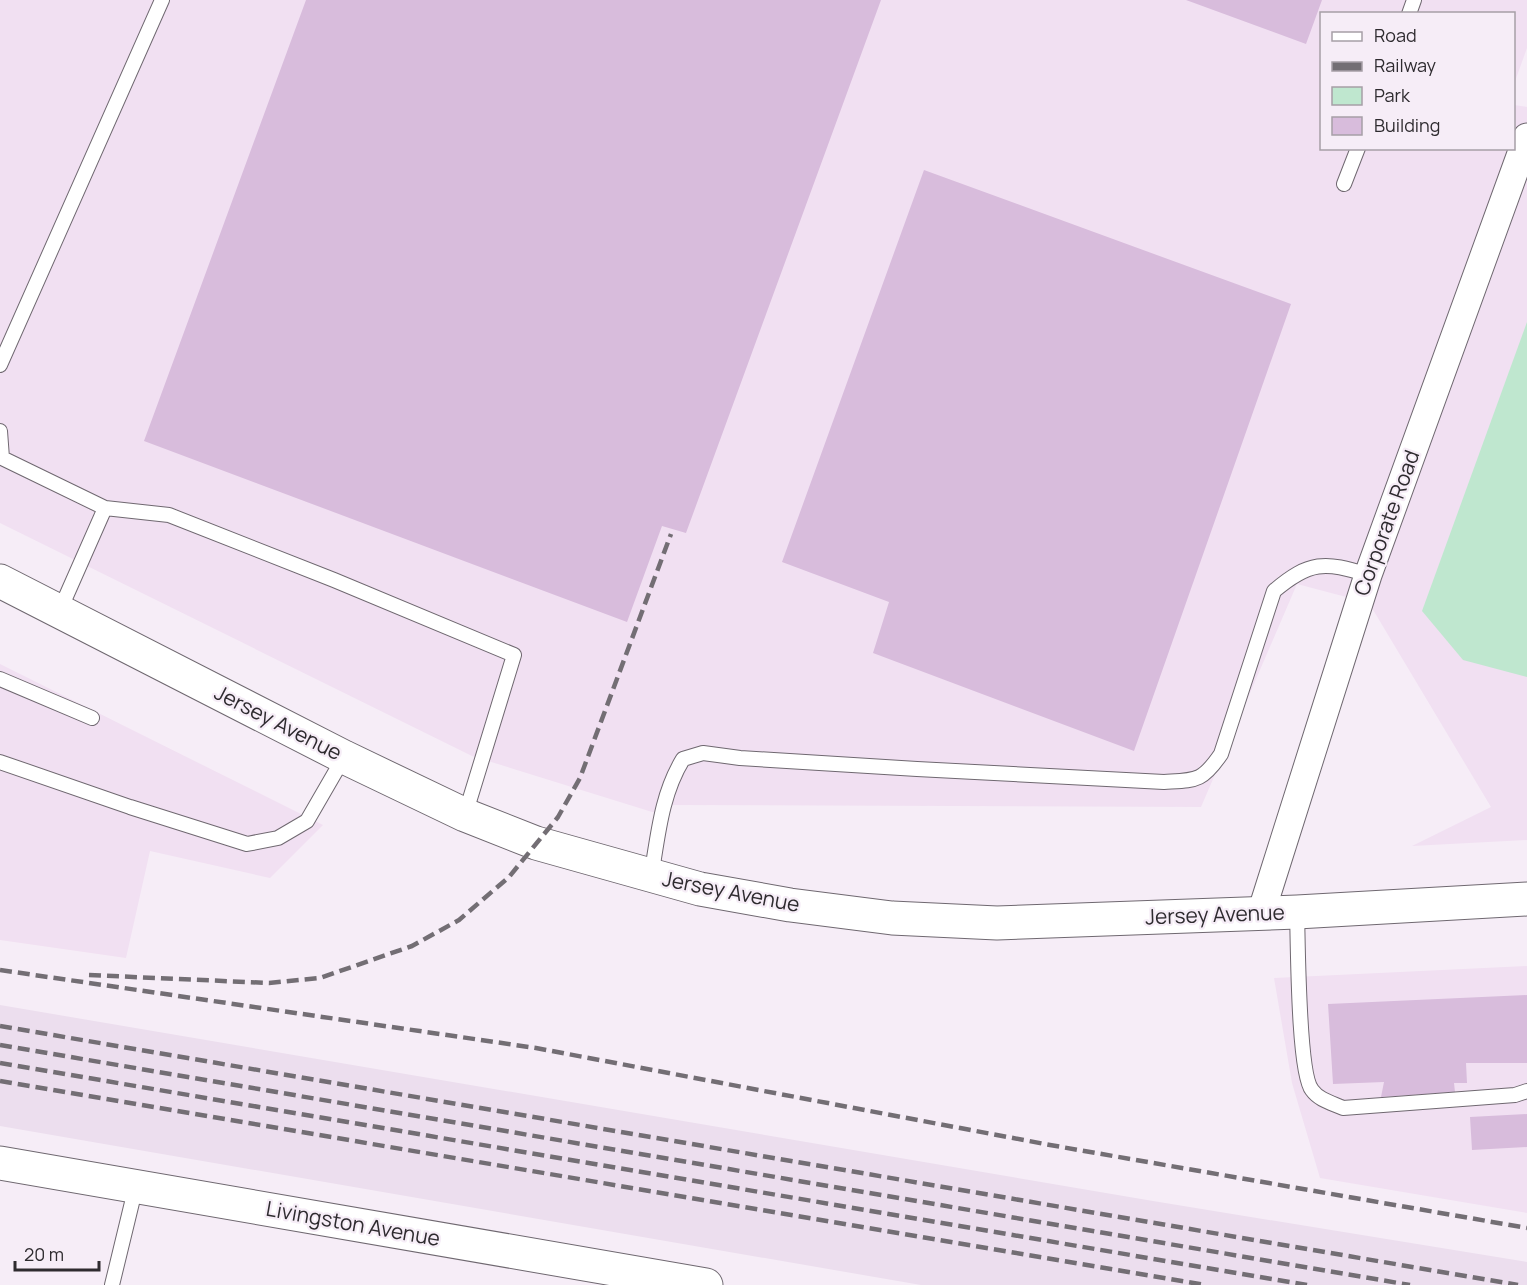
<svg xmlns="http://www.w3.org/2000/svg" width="1527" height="1285" font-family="Manrope,sans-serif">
  <rect width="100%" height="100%" fill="#f6edf7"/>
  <path fill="#ecdeee" d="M 0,1005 L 1153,1201 L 1527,1262 L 1527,1285 L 921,1285 L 0,1126 Z"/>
  <path fill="#f1e0f2" d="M 0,0 L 1527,0 L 1527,48 L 1514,84 L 1514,14 L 1322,14 L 1322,148 L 1514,148 L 1514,105 L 1527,107 L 1527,840 L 1412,846 L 1491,807 L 1369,603 L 1297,584 L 1201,807 L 669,805 L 665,816 L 472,756 L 0,523 Z
    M 0,664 L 323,825 L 270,878 L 150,851 L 126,958 L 0,940 Z
    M 1527,966 L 1527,1213 L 1320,1178 L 1292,1083 L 1274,978 Z"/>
  <path fill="#bfe7cf" d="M 1527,322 L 1527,677 L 1463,660 L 1422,611 Z"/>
  <path fill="#d8bcdc" d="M 306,0 L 881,0 L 686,533 L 662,526 L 627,622 L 144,441 Z
    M 1186,0 L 1322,0 L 1306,44 Z
    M 924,170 L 1291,304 L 1134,751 L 873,653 L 889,602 L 782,562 Z
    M 1527,995 L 1527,1063 L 1466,1063 L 1467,1083 L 1454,1083 L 1455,1092 L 1381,1097 L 1384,1082 L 1333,1084 L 1328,1004 Z
    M 1527,1114 L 1527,1147 L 1472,1150 L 1470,1117 Z"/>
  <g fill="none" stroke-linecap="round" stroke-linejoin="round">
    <defs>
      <path id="lane" d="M 1409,14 L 1414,0
        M 1344,184 L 1358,148
        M 0,365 L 162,0
        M 0,431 L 2,458 L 105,508 L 60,610
        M 105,508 L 169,515 L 334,580 L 514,655 L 465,815
        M 0,679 L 92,718
        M 0,762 L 130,807 L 247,844 L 278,838 L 307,821 L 344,757
        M 651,877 C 658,836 661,795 683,759 L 703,753 L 740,758 L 917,769 L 1164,782 C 1196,780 1202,782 1221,754 L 1274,591 C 1309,561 1325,561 1368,575
        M 1297,912 C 1298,941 1298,1073 1312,1090 C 1319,1100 1332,1103 1343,1108 L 1515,1095 L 1527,1091
        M 112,1285 L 136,1186"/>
      <path id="street" d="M 1261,913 L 1368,575 L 1527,137"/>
      <path id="secondary" d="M 0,581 L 344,757 L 465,815 L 536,843 L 700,889 L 790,905 L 892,918 L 997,923 L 1297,912 L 1527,899
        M 0,1163 L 706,1285"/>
    </defs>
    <use href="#lane" stroke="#6f6870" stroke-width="16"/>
    <use href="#street" stroke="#6f6870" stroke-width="29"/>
    <use href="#secondary" stroke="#6f6870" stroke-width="35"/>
    <use href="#lane" stroke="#fff" stroke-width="14"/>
    <use href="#street" stroke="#fff" stroke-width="27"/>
    <use href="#secondary" stroke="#fff" stroke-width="33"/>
    <path stroke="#736e74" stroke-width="4.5" stroke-dasharray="12 6" stroke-linecap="butt" d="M 0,970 L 536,1048 L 1050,1145 L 1527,1228
      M 89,975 L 269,983 L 320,978 L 412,946 L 459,920 L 509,877 L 558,817 L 580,778 L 671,534
      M 0,1026 L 1518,1285
      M 0,1045 L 1410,1285
      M 0,1063 L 1307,1285
      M 0,1081 L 1205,1285"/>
  </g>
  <g text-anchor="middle" stroke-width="4.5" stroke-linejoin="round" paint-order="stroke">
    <g font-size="21" fill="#2e2b2f" stroke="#f6edf7">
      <text transform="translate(1387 523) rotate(-70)" y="7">Corporate Road</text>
      <text transform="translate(278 723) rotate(27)" y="7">Jersey Avenue</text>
      <text transform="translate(731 892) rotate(11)" y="7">Jersey Avenue</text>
      <text transform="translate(1215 915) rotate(-2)" y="7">Jersey Avenue</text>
      <text transform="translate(353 1224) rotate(10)" y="7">Livingston Avenue</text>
    </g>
  </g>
  <rect x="1320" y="12" width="195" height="138" fill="#f6edf7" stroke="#a69fa7" stroke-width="1.5"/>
  <rect x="1332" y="32" width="30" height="9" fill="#ffffff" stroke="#a69fa7" stroke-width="1.5"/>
  <text x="1374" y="42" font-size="18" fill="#2e2b2f">Road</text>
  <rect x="1332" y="62" width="30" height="9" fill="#736e74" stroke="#a69fa7" stroke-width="1.5"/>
  <text x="1374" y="72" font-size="18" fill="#2e2b2f">Railway</text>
  <rect x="1332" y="87" width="30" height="18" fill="#bfe7cf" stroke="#a69fa7" stroke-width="1.5"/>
  <text x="1374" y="102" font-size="18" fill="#2e2b2f">Park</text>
  <rect x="1332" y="117" width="30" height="18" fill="#d8bcdc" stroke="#a69fa7" stroke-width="1.5"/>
  <text x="1374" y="132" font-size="18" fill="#2e2b2f">Building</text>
  <path d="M15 1261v9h84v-9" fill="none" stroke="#2e2b2f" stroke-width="3"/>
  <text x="24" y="1261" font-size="18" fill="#2e2b2f" stroke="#f6edf7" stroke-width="4.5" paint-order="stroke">20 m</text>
</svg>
